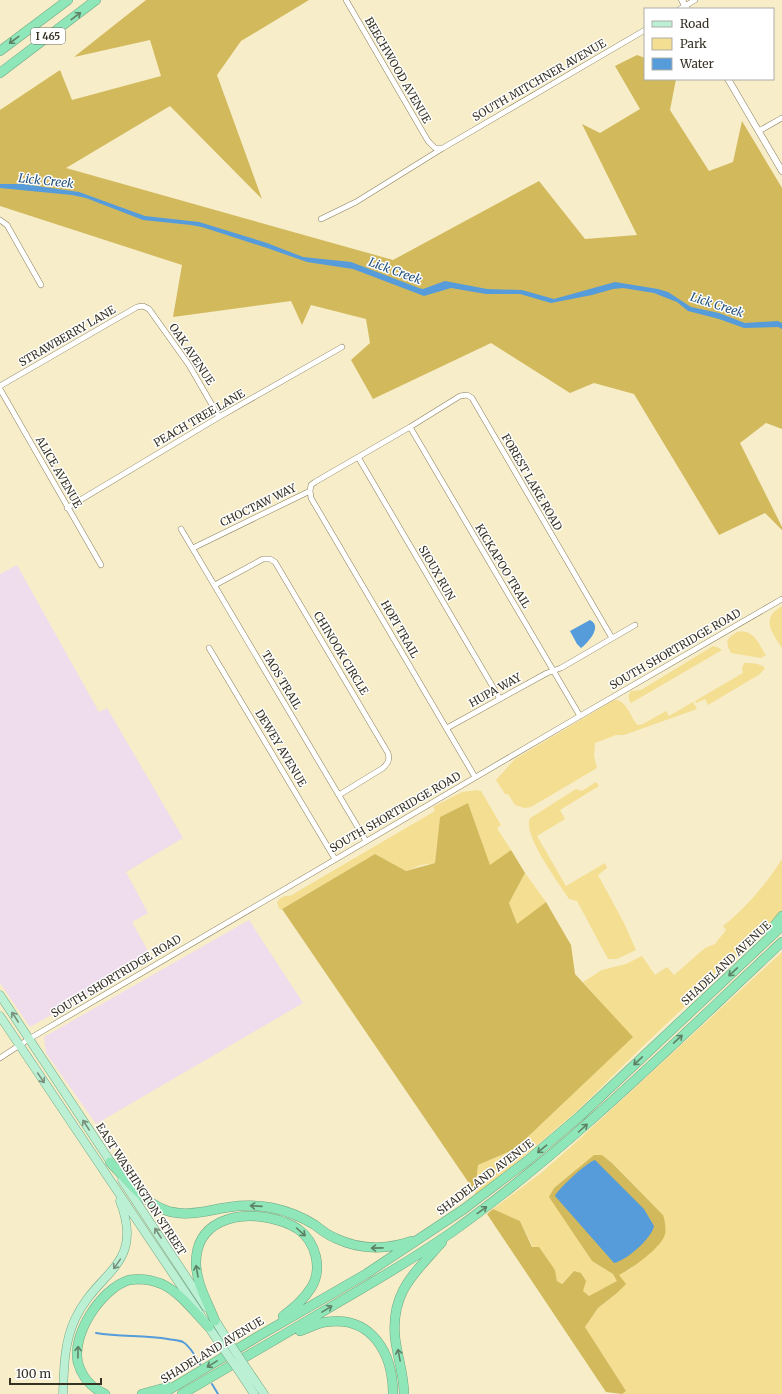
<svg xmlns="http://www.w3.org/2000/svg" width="782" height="1394" font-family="Merriweather,serif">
  <rect width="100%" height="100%" fill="#f7edc8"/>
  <path fill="#efdcec" d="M 17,565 L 99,712 L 107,708 L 183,838 L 126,872 L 148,913 L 132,922 L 152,958 L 30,1027 L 0,983 L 0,574 Z
    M 249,920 L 303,1003 L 96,1124 L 46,1053 L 44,1037 Z"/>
  <path fill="#f4de91" d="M 782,606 L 782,648 C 772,632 760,619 782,606 Z
    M 737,632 C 753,629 758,642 765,654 L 766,655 L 761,658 L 731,653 C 725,641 726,639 737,632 Z
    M 713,646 L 719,648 L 722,650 L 631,703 C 628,698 628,695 631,691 L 641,690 Z
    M 744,663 C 751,663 760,663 765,668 L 760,674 L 708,705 L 705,699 L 696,703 L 695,701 L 743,673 L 742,669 Z
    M 614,700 C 627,699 630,718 638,725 L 643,724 L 666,711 L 669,716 L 693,702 L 697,709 L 624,735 L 616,735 L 595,743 L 594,756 L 597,768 L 531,807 L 524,808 L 515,805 L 508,794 L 505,794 L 496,780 L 515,759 Z
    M 596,782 L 599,786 L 560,810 L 565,819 L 537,836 L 566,886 L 605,863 L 607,868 L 598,875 L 624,923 L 636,950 L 617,959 L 608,959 L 577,901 L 569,899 C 558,882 527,841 529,822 C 529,818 532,817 535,815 L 576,789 L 582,791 Z
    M 477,790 L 481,791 L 501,825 L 497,828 L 511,850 L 490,866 L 468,803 L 440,817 L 435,863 L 421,865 L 406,871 L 375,854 L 280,910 L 277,903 C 279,898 285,895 290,896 L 435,811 L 433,807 L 462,792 Z
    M 782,859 L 782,912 L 769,927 L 642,1047 L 576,1112 L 517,1162 L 475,1195 L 478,1165 L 515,1149 L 632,1037 L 583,982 L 602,970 L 626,964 L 642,956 L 655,975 L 667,967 L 674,975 L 705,948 L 715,944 L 726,930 L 723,926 C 745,909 768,882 782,859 Z
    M 525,873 L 546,902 L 517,925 L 509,903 Z
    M 782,952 L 782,1394 L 622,1394 L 626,1391 L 585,1327 L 598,1308 L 617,1293 L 625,1284 L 618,1275 L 631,1269 L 663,1215 L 612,1163 L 602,1155 L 594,1155 L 554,1188 L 550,1197 L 592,1261 L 613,1274 L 618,1281 L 589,1296 L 583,1291 L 574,1271 L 561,1284 L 557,1281 L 555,1270 L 533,1247 L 520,1221 L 493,1209 L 541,1173 L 574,1144 Z"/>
  <path fill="#d2b95c" d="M 146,0 L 309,0 L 241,41 L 217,75 L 262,199 L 170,106 L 66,168 L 393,260 L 539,181 L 585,239 L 637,235 L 582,124 L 600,133 L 640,109 L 615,66 L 637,55 L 645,58 L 645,79 L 676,79 L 670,110 L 709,171 L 733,162 L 742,121 L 782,188 L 782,429 L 766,423 L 740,443 L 782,527 L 782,530 L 765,513 L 719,535 L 634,394 L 594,383 L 570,393 L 491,343 L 373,399 L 351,360 L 370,343 L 366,319 L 311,305 L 302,325 L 291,301 L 173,317 L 182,265 L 0,206 L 0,110 L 60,70 L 72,100 L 161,76 L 150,40 L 74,57 Z
    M 468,803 L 490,865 L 511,850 L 525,873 L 509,903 L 517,924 L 546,902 L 571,945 L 575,974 L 633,1037 L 515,1149 L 478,1165 L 475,1192 L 282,909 L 375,854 L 406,871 L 435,863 L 440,817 Z
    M 594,1155 L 602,1155 L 612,1163 L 663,1215 C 665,1221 667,1231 664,1237 C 658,1250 631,1269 619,1275 L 626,1284 L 617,1293 L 598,1308 L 585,1327 L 626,1391 L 622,1394 L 606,1392 L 487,1214 L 493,1209 L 520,1221 L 532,1247 L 539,1247 L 555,1270 L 557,1281 L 562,1284 L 574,1271 L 581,1273 L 586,1281 L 583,1291 L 589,1296 L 617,1281 L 613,1274 L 592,1261 L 549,1197 L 554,1188 Z"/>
  <path fill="#569cda" d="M 0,184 L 23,184 L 79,192 L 145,216 L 199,222 L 267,243 L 303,257 L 351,262 L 419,288 L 423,289 L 445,281 L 487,289 L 522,290 L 554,299 L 615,282 L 658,289 L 668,292 L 691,307 L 719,313 L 745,323 L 778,321 L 782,323 L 782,329 L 778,327 L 744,328 L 719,319 L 688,311 L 677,302 L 664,297 L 654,293 L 623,288 L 613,289 L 592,295 L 551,303 L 520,294 L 486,294 L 451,288 L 424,296 L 353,269 L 307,262 L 267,248 L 202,227 L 191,225 L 143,220 L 86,198 L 72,195 L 0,188 Z
    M 590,620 C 603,626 588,643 581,648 L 577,644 L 570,631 Z
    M 595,1160 L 644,1209 L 654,1226 C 652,1238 626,1261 614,1263 L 555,1196 C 559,1188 586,1163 595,1160 Z"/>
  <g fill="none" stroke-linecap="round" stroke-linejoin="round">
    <path stroke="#569cda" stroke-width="2" d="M 96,1333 C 120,1337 144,1335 168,1339 C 172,1340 178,1340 183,1342 C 190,1346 196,1357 200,1364
      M 212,1384 L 218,1394"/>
    <defs>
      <path id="minor" d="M 346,0 L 428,141 L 435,148 L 443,148 L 645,30
        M 680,9 L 695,0
        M 759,131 L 782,118
        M 321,219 L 356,202 L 443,148
        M 0,220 L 7,225 L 41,285
        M 0,386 L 137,307 L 143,306 L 149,309 L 189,365 L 219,417
        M 0,389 L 101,565
        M 410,427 L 580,716
        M 358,457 L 500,699
        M 310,491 L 311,498 L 475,777
        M 67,508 L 219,417 L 342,347
        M 181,529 L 366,841
        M 193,548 L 310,491 L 311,485 L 315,482 L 410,427 L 460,396 L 467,395 L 472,398 L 612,638
        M 215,585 L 263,559 L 270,559 L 275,562 L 388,753 C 390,760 388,763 383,768 L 339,795
        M 209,648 L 335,859
        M 447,728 L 547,673 L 561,668 L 635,625
        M 0,1058 L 29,1039 L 580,716 L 782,599"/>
      <path id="tertiary" d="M 682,0 L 687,9
        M 728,79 L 782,171"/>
      <path id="primary" d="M 0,995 L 114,1167
        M 0,1016 L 218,1341
        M 122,1180 L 206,1307
        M 213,1317 L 225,1336
        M 249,1372 L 264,1394
        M 243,1377 L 254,1394
        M 63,1394 C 64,1368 64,1343 75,1319 C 98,1270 145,1266 120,1201"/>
      <path id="motorway" d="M 0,51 L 68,0
        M 0,73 L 96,0
        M 770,931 L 782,916
        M 110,1162 C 126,1179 142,1201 165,1210 C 187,1218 208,1210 230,1207 C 244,1205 259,1205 273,1208 C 287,1211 302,1217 315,1225 C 321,1230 328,1235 335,1238 C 360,1250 386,1250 412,1241
        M 215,1321 C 208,1303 196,1283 196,1263 C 196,1222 235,1211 269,1218 C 279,1220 289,1223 298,1229 C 316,1242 323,1269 311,1288 C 304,1299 294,1308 283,1316
        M 300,1331 C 309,1328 317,1323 326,1322 C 372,1315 393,1354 393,1394
        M 105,1394 C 92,1388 82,1377 78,1363 C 71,1334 102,1288 129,1280 C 141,1278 152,1280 162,1284 C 181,1293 195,1313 209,1327
        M 142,1394 L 168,1387
        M 162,1394 L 257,1337 L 366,1274 L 464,1209 L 527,1161 L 580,1116 L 782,926
        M 182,1394 C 235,1363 287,1333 339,1302 C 377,1280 416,1257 452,1232 C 571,1147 675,1042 782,942
        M 404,1394 C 404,1374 397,1356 395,1337 C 391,1291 415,1273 442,1242"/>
    </defs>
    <use href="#minor" stroke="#887e5d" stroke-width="6"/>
    <use href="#tertiary" stroke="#887e5d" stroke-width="7"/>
    <use href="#primary" stroke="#70a784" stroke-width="9"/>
    <use href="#motorway" stroke="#70a784" stroke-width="10"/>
    <use href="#minor" stroke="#fff" stroke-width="5"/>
    <use href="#tertiary" stroke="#fff" stroke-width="6"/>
    <use href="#primary" stroke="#bcf0d5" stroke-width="8"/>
    <use href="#motorway" stroke="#8fe6b9" stroke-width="9"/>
    <defs>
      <path id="primary-bridge" d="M 225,1336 L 249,1372
        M 218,1341 L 243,1377"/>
    </defs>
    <use href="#primary-bridge" stroke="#70a784" stroke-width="9" stroke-linecap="butt"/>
    <use href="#primary-bridge" stroke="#bcf0d5" stroke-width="8"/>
  </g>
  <defs><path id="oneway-shaft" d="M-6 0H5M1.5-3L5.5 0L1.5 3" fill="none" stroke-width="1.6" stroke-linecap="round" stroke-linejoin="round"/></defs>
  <g stroke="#5e8266">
    <use href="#oneway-shaft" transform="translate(76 16) rotate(-37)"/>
    <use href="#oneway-shaft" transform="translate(14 40) rotate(143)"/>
    <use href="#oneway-shaft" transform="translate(733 972) rotate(137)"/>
    <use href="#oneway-shaft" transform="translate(678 1039) rotate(-43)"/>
    <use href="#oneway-shaft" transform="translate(638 1061) rotate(137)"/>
    <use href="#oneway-shaft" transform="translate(583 1128) rotate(-42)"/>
    <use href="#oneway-shaft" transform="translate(542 1149) rotate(140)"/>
    <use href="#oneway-shaft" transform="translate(256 1206) rotate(-176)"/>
    <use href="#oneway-shaft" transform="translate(482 1210) rotate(-36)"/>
    <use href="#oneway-shaft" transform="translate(301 1232) rotate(42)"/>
    <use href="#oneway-shaft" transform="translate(377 1248) rotate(179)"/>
    <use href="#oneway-shaft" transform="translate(197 1271) rotate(-100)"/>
    <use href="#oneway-shaft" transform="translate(327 1309) rotate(-31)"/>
    <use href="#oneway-shaft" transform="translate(78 1352) rotate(-89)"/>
    <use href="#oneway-shaft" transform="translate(399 1355) rotate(-101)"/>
    <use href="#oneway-shaft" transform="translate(212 1364) rotate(149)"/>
  </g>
  <g stroke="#78907c">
    <use href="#oneway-shaft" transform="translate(15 1017) rotate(-123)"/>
    <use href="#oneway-shaft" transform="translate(41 1078) rotate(56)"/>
    <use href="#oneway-shaft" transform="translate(86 1125) rotate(-123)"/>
    <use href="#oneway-shaft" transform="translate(158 1233) rotate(-123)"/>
    <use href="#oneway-shaft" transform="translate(117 1264) rotate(125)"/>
  </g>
  <g text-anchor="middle" stroke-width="3" stroke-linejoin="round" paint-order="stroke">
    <rect fill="#fff" stroke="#726f65" stroke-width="1" x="31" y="28" width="34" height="16" rx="3"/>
    <g font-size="10" font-weight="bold" fill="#353123">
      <text x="48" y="40">I 465</text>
    </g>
    <g font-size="11" fill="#353123" stroke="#fff">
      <text transform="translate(398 70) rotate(60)" y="4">BEECHWOOD AVENUE</text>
      <text transform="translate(539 80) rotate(-30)" y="4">SOUTH MITCHNER AVENUE</text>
      <text transform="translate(67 336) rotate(-30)" y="4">STRAWBERRY LANE</text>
      <text transform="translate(192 354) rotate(56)" y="4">OAK AVENUE</text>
      <text transform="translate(199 418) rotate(-30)" y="4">PEACH TREE LANE</text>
      <text transform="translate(59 472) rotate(60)" y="4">ALICE AVENUE</text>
      <text transform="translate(532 482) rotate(60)" y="4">FOREST LAKE ROAD</text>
      <text transform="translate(258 505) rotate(-26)" y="4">CHOCTAW WAY</text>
      <text transform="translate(503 566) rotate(59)" y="4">KICKAPOO TRAIL</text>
      <text transform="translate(437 573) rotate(60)" y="4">SIOUX RUN</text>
      <text transform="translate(400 629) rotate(60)" y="4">HOPI TRAIL</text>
      <text transform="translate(675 649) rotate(-30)" y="4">SOUTH SHORTRIDGE ROAD</text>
      <text transform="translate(341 653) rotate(59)" y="4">CHINOOK CIRCLE</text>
      <text transform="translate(282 680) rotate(59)" y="4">TAOS TRAIL</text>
      <text transform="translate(495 690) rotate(-29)" y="4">HUPA WAY</text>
      <text transform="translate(281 748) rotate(59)" y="4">DEWEY AVENUE</text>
      <text transform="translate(395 812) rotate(-30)" y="4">SOUTH SHORTRIDGE ROAD</text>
      <text transform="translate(726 963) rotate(-43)" y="4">SHADELAND AVENUE</text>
      <text transform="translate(116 976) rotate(-31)" y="4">SOUTH SHORTRIDGE ROAD</text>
      <text transform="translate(485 1177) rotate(-37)" y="4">SHADELAND AVENUE</text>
      <text transform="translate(141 1189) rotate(57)" y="4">EAST WASHINGTON STREET</text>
      <text transform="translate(212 1350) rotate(-31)" y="4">SHADELAND AVENUE</text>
    </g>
    <g font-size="12" font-style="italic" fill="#20517c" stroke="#fff">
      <text transform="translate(46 181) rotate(6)" y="4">Lick Creek</text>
      <text transform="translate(395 271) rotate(20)" y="4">Lick Creek</text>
      <text transform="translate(717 305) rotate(18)" y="4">Lick Creek</text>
    </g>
  </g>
  <rect x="644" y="8" width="130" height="72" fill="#ffffff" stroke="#aeada7"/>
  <rect x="652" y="21" width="20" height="6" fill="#bcf0d5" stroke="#aeada7"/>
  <text x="680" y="28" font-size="12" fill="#353123">Road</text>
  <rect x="652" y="38" width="20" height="12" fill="#f4de91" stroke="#aeada7"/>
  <text x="680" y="48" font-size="12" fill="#353123">Park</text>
  <rect x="652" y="58" width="20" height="12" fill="#569cda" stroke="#aeada7"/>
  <text x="680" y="68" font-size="12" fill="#353123">Water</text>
  <path d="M10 1378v6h91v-6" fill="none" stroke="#353123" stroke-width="2"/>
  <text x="16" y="1378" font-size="12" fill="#353123" stroke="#ffffff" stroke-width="3" paint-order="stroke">100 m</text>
</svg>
